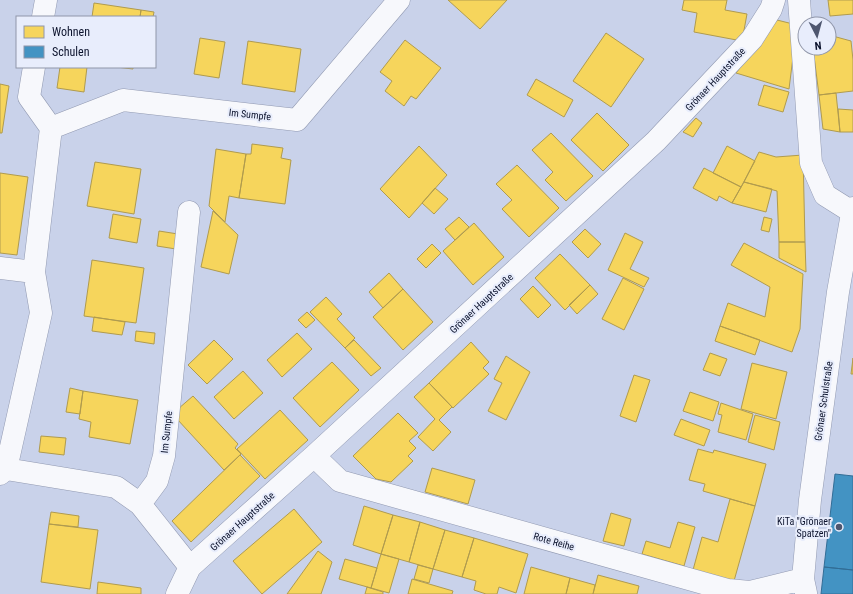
<svg xmlns="http://www.w3.org/2000/svg" width="853" height="594" font-family="'Roboto Condensed',sans-serif">
  <rect width="100%" height="100%" fill="#c9d2ea"/>
  <path fill="#f6d55c" stroke="#b09b4e" d="M 448,0 L 507,0 L 480,29 Z
    M 684,0 L 727,0 L 725,10 L 747,14 L 742,41 L 694,32 L 697,13 L 682,10 Z
    M 828,0 L 853,0 L 853,14 L 830,16 Z
    M 94,3 L 141,10 L 140,17 L 92,17 Z
    M 141,10 L 154,12 L 153,17 L 140,17 Z
    M 777,20 L 797,25 L 789,89 L 736,73 Z
    M 606,33 L 644,59 L 611,107 L 573,81 Z
    M 829,35 L 851,41 L 853,60 L 853,91 L 819,95 L 813,48 L 829,48 Z
    M 200,38 L 225,42 L 219,78 L 194,74 Z
    M 405,40 L 441,68 L 416,99 L 411,96 L 404,106 L 385,91 L 392,81 L 380,72 Z
    M 248,41 L 301,49 L 295,92 L 242,84 Z
    M 60,67 L 87,67 L 84,92 L 57,88 Z
    M 116,67 L 133,67 L 133,69 Z
    M 536,79 L 573,100 L 564,117 L 527,95 Z
    M 0,84 L 9,86 L 2,133 L 0,133 Z
    M 764,85 L 789,92 L 783,112 L 758,105 Z
    M 836,93 L 840,132 L 823,129 L 819,95 Z
    M 838,109 L 853,110 L 853,132 L 840,132 Z
    M 597,113 L 629,145 L 603,171 L 571,140 Z
    M 696,118 L 702,123 L 693,137 L 683,132 Z
    M 551,133 L 593,176 L 566,201 L 545,180 L 553,172 L 532,150 Z
    M 252,144 L 283,148 L 281,158 L 291,160 L 285,204 L 239,198 L 246,154 L 251,154 Z
    M 419,146 L 447,175 L 409,218 L 380,189 Z
    M 727,146 L 755,161 L 741,187 L 713,173 Z
    M 216,149 L 246,154 L 239,198 L 229,196 L 225,222 L 209,206 Z
    M 759,152 L 776,157 L 803,155 L 805,242 L 779,242 L 777,191 L 744,182 Z
    M 95,162 L 141,169 L 134,214 L 87,206 Z
    M 517,165 L 559,208 L 529,237 L 502,209 L 512,200 L 496,184 Z
    M 704,168 L 741,187 L 732,203 L 719,196 L 717,201 L 693,188 Z
    M 0,173 L 28,177 L 17,255 L 0,253 Z
    M 744,182 L 772,189 L 766,212 L 732,203 Z
    M 435,188 L 448,199 L 434,214 L 422,203 Z
    M 213,211 L 238,235 L 229,274 L 201,267 Z
    M 113,214 L 141,219 L 137,243 L 109,238 Z
    M 459,217 L 469,227 L 455,240 L 445,229 Z
    M 764,217 L 772,219 L 769,232 L 761,230 Z
    M 474,223 L 504,257 L 473,285 L 443,251 Z
    M 585,229 L 601,244 L 588,258 L 572,242 Z
    M 159,231 L 178,234 L 176,249 L 157,246 Z
    M 625,233 L 643,242 L 630,269 L 649,278 L 644,287 L 608,270 Z
    M 779,242 L 805,242 L 806,272 L 779,258 Z
    M 744,243 L 803,274 L 800,329 L 792,352 L 720,326 L 728,303 L 765,317 L 770,287 L 731,265 Z
    M 432,244 L 441,253 L 426,268 L 417,259 Z
    M 560,254 L 590,285 L 565,310 L 535,278 Z
    M 92,260 L 144,268 L 136,323 L 84,316 Z
    M 389,273 L 403,289 L 383,308 L 369,292 Z
    M 623,278 L 644,289 L 624,330 L 602,319 Z
    M 590,285 L 598,294 L 577,314 L 569,305 Z
    M 533,286 L 551,305 L 538,318 L 520,299 Z
    M 403,289 L 433,322 L 403,350 L 373,317 Z
    M 326,297 L 342,314 L 337,319 L 355,338 L 345,348 L 310,312 Z
    M 307,312 L 315,320 L 306,328 L 298,320 Z
    M 94,317 L 125,322 L 122,335 L 92,331 Z
    M 720,326 L 760,340 L 755,355 L 715,341 Z
    M 136,331 L 155,333 L 154,344 L 135,341 Z
    M 297,333 L 312,349 L 282,377 L 267,360 Z
    M 214,340 L 233,359 L 207,384 L 188,365 Z
    M 354,340 L 381,368 L 371,376 L 345,348 Z
    M 471,342 L 489,362 L 483,368 L 489,374 L 453,408 L 429,383 Z
    M 710,353 L 727,359 L 720,376 L 703,370 Z
    M 506,356 L 530,372 L 506,420 L 488,411 L 502,383 L 494,379 Z
    M 853,358 L 853,374 L 851,374 Z
    M 332,362 L 359,390 L 320,427 L 293,398 Z
    M 752,363 L 787,372 L 776,419 L 741,409 Z
    M 243,371 L 263,393 L 234,419 L 214,397 Z
    M 634,375 L 650,380 L 636,422 L 620,416 Z
    M 429,383 L 452,407 L 439,420 L 451,432 L 433,451 L 418,437 L 435,419 L 414,397 Z
    M 70,388 L 83,391 L 80,414 L 66,412 Z
    M 83,391 L 138,400 L 130,444 L 89,437 L 91,422 L 79,419 Z
    M 690,392 L 719,402 L 713,421 L 683,411 Z
    M 193,396 L 238,444 L 235,448 L 241,454 L 224,470 L 177,419 L 178,409 Z
    M 721,403 L 753,414 L 746,440 L 718,432 L 722,415 L 718,414 Z
    M 280,410 L 308,440 L 265,479 L 237,449 Z
    M 398,413 L 418,433 L 409,441 L 416,448 L 408,456 L 413,461 L 391,482 L 376,479 L 353,456 Z
    M 755,415 L 780,422 L 774,450 L 748,442 Z
    M 681,419 L 710,430 L 704,446 L 674,435 Z
    M 41,436 L 66,438 L 64,455 L 39,452 Z
    M 698,449 L 713,453 L 714,450 L 766,464 L 755,506 L 703,491 L 705,484 L 689,480 Z
    M 240,455 L 260,476 L 191,542 L 172,521 Z
    M 432,468 L 475,480 L 468,504 L 425,492 Z
    M 730,499 L 755,506 L 734,581 L 693,570 L 702,537 L 718,542 Z
    M 364,506 L 393,515 L 381,554 L 353,545 Z
    M 294,509 L 322,542 L 262,594 L 233,561 Z
    M 51,512 L 79,516 L 78,527 L 49,524 Z
    M 611,513 L 631,519 L 624,546 L 603,541 Z
    M 393,515 L 420,522 L 409,562 L 381,554 Z
    M 420,522 L 445,530 L 433,569 L 409,562 Z
    M 678,522 L 695,527 L 684,566 L 642,554 L 646,541 L 670,548 Z
    M 49,524 L 98,530 L 90,589 L 41,582 Z
    M 445,530 L 474,538 L 462,577 L 433,569 Z
    M 474,538 L 528,554 L 516,593 L 499,587 L 497,594 L 486,594 L 474,590 L 476,581 L 462,577 Z
    M 318,551 L 332,562 L 321,594 L 287,594 Z
    M 381,554 L 399,559 L 389,593 L 371,588 Z
    M 345,559 L 377,568 L 371,588 L 339,579 Z
    M 418,565 L 433,569 L 429,583 L 414,579 Z
    M 531,567 L 570,578 L 566,594 L 524,594 Z
    M 598,575 L 639,586 L 637,594 L 593,594 Z
    M 570,578 L 595,585 L 593,594 L 566,594 Z
    M 412,579 L 453,591 L 452,594 L 408,594 Z
    M 98,582 L 141,588 L 141,594 L 97,594 Z
    M 367,587 L 383,592 L 383,594 L 365,594 Z"/>
  <path fill="#4393c3" stroke="#326d96" d="M 835,474 L 853,476 L 853,570 L 824,567 Z
    M 824,567 L 853,570 L 853,594 L 821,594 Z"/>
  <g fill="none" stroke-linecap="round" stroke-linejoin="round">
    <defs>
      <path id="street" d="M 799,0 L 811,163 L 825,195 L 852,212
        M 43,17 L 46,0
        M 34,67 L 29,97 L 51,128 L 123,100 L 297,120 L 399,0
        M 0,268 L 34,272
        M 314,456 L 340,481 L 728,590 L 750,592 L 803,579
        M 6,469 L 116,487 L 140,504 L 190,567
        M 0,474 L 6,469 L 41,313 L 34,272 L 51,128
        M 140,504 L 157,481 L 164,456 L 189,212
        M 806,593 L 803,579 L 810,500 L 838,292 L 853,208
        M 177,594 L 190,567 L 314,456 L 656,141 L 752,39 L 771,9 L 774,0"/>
    </defs>
    <use href="#street" stroke="#9199b1" stroke-width="23"/>
    <use href="#street" stroke="#f7f8fc" stroke-width="22"/>
  </g>
  <circle fill="#4e566f" stroke="#e8edfc" stroke-width="1.5" cx="839" cy="527" r="4"/>
  <g text-anchor="middle" stroke-width="4" stroke-linejoin="round" paint-order="stroke">
    <g font-size="10" fill="#0c132d" stroke="#e8edfc">
      <text transform="translate(715 79) rotate(-47)" y="4">Grönaer Hauptstraße</text>
      <text transform="translate(250 114) rotate(6)" y="4">Im Sumpfe</text>
      <text transform="translate(481 303) rotate(-43)" y="4">Grönaer Hauptstraße</text>
      <text transform="translate(823 401) rotate(-82)" y="4">Grönaer Schulstraße</text>
      <text transform="translate(166 432) rotate(-84)" y="4">Im Sumpfe</text>
      <text transform="translate(242 521) rotate(-42)" y="4">Grönaer Hauptstraße</text>
      <text transform="translate(554 541) rotate(16)" y="4">Rote Reihe</text>
    </g>
    <g font-size="10" fill="#0c132d" stroke="#e8edfc" text-anchor="end">
      <text x="831" y="525">KiTa "Grönaer<tspan x="831" dy="12">Spatzen"</tspan></text>
    </g>
  </g>
  <rect x="16" y="16" width="140" height="52" fill="#e8edfc" stroke="#9096a9"/>
  <rect x="24" y="26" width="20" height="12" fill="#f6d55c" stroke="#9096a9"/>
  <text x="52" y="36" font-size="12" fill="#0c132d">Wohnen</text>
  <rect x="24" y="46" width="20" height="12" fill="#4393c3" stroke="#9096a9"/>
  <text x="52" y="56" font-size="12" fill="#0c132d">Schulen</text>
  <g transform="translate(817 36) rotate(174)"><circle r="19" fill="#e8edfc" stroke="#9096a9"/>
  <path d="M0-3L7 15L0 10L-7 15Z" fill="#4e566f"/>
  <text y="-6" font-size="11" font-weight="bold" text-anchor="middle" fill="#0c132d">N</text>
  </g>
</svg>
